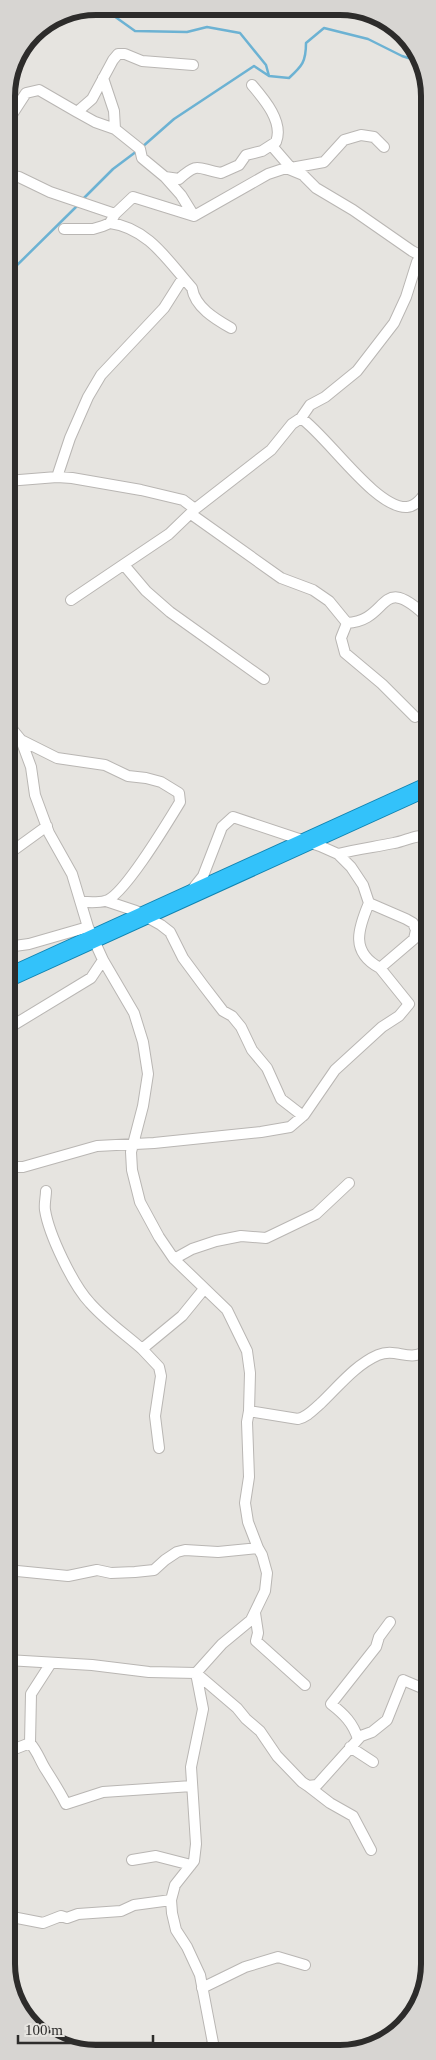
<svg xmlns="http://www.w3.org/2000/svg" width="436" height="2060" font-family="'Times New Roman',serif">
  <rect width="100%" height="100%" fill="#e6e4e0"/>
  <g fill="none" stroke-linecap="round" stroke-linejoin="round">
    <path stroke="#6cb2d3" stroke-width="2.5" d="M 100,6 L 135,31 L 187,32 L 207,27 L 240,33 L 266,65 L 269,76
      M 141,148 L 174,119 L 254,66 L 269,76 L 289,78 C 302,66 306,62 306,43 L 324,28 L 368,39 L 402,56 L 418,61
      M 83,199 L 113,169 L 137,151
      M 6,276 L 78,205"/>
    <path stroke="#6cb2d3" stroke-width="16" d="M 401,33 L 412,47"/>
    <defs>
      <path id="minor" d="M 103,78 L 114,111 L 115,129 L 140,149 L 142,158 L 165,177 L 181,195 L 194,216
        M 77,112 L 95,122 L 115,129
        M 6,117 L 13,113 L 26,93 L 39,90 L 77,112 L 92,99 L 113,60 L 118,54 L 125,54 L 142,61 L 193,65
        M 272,146 L 291,168 L 324,162 L 344,140 L 361,135 L 374,137 L 384,147
        M 6,175 L 19,177 L 50,192 L 115,214
        M 165,177 L 179,179 C 199,161 197,169 221,173 L 239,165 L 246,155 L 262,151 L 276,142 C 284,122 264,99 252,85
        M 110,223 C 148,228 168,261 192,288 C 195,307 215,319 231,328
        M 64,229 L 93,229 L 103,226 L 110,223 L 115,214 L 133,197 L 194,216 L 268,174 L 286,168 L 303,175 L 316,188 L 353,210 L 412,251 L 429,260
        M 301,418 L 310,405 L 325,397 L 357,371 L 394,323 L 406,297 L 417,262 L 429,261
        M 57,477 L 70,438 L 88,397 L 101,375 L 164,308 L 183,278
        M 7,481 L 57,477 L 72,478 L 141,490 L 183,500 L 195,509
        M 191,514 L 281,578 L 313,590 L 329,601 L 347,623 L 341,638 L 345,653 L 382,684 L 415,717
        M 124,565 L 146,591 L 170,612 L 264,679
        M 71,600 L 169,534 L 195,509 L 271,450 L 292,424 L 301,418 C 328,437 376,509 407,507 C 417,506 425,494 429,486
        M 347,623 C 391,621 378,569 429,619
        M 7,723 L 21,740 L 31,767 L 35,795 L 49,833 L 72,874 L 88,927 L 103,960 L 134,1013 L 143,1042 L 148,1074 L 143,1106 L 131,1152 L 132,1170 L 140,1202 L 159,1237 L 174,1259 L 227,1310 L 247,1351 L 250,1373 L 249,1411 L 247,1422 L 249,1477 L 245,1503 L 248,1522 L 258,1548
        M 21,740 L 57,758 L 105,765 L 128,776 L 146,778 L 161,782 L 179,793 L 180,802 C 169,820 123,897 105,901 C 98,903 89,902 82,902
        M 338,854 C 357,849 375,847 394,843 C 406,841 416,834 429,836
        M 7,855 L 47,826
        M 191,891 L 203,876 L 222,827 L 233,817 L 320,846 L 338,854 L 351,867 L 363,885 L 369,903 C 358,929 350,952 380,968
        M 106,901 L 136,911 L 161,925 L 170,932 L 183,958 L 203,985 L 223,1011 L 232,1016 L 241,1027 L 252,1050 L 267,1068 L 281,1099 L 303,1116
        M 7,947 L 29,944 L 88,927
        M 7,1029 L 91,978 L 103,960
        M 7,1164 L 15,1167 L 23,1167 L 97,1146 L 154,1143 L 261,1132 L 290,1127 L 304,1115 L 335,1070 L 382,1027 L 399,1016 L 409,1004 L 380,968 L 414,939 L 416,930 L 413,923 L 406,919 L 369,903
        M 46,1191 C 46,1197 44,1204 45,1210 C 49,1235 73,1285 90,1303 C 106,1321 125,1334 142,1349 L 182,1316 L 204,1289
        M 174,1259 L 192,1249 L 216,1241 L 241,1236 L 266,1238 L 316,1214 L 349,1183
        M 142,1349 L 159,1367 L 161,1376 L 155,1416 L 159,1448
        M 249,1411 L 298,1419 C 307,1417 313,1410 320,1404 C 338,1387 355,1365 378,1355 C 397,1347 410,1364 429,1349
        M 7,1570 L 68,1576 L 97,1570 L 111,1573 L 135,1572 L 154,1570 L 165,1560 L 177,1552 L 185,1550 L 218,1552 L 258,1548 L 262,1555 L 267,1573 L 265,1591 L 251,1620 L 222,1644 L 196,1673
        M 255,1613 L 258,1633 L 256,1641 L 305,1685
        M 7,1660 L 92,1665 L 149,1672 L 196,1673 L 237,1708 L 246,1719 L 260,1731 L 277,1756 L 302,1782 L 308,1786 L 317,1785 L 361,1736 L 372,1732 L 387,1720 L 403,1680 L 429,1691
        M 196,1673 L 203,1709 L 191,1767 L 196,1844 L 194,1861 L 175,1885 L 171,1900 L 172,1913 L 176,1930 L 187,1947 L 200,1975 L 213,2043 L 205,2052
        M 358,1739 C 353,1723 344,1714 331,1704 L 376,1647 L 379,1637 L 390,1622
        M 30,1743 C 38,1752 40,1761 46,1770 C 53,1781 60,1792 66,1804 L 103,1792 L 192,1786
        M 350,1747 L 373,1762
        M 7,1752 L 30,1743 L 31,1694 L 51,1663
        M 308,1786 L 330,1803 L 353,1816 L 371,1850
        M 132,1860 L 156,1856 L 191,1865
        M 7,1916 L 43,1923 L 61,1916 L 67,1918 L 78,1914 L 121,1911 L 134,1905 L 171,1900
        M 7,1971 L 12,1987
        M 202,1988 L 245,1967 L 278,1957 L 305,1965"/>
      <path id="trunk" d="M 7,978 L 429,786"/>
    </defs>
    <use href="#minor" stroke="#b9b6b3" stroke-width="12"/>
    <use href="#trunk" stroke="#1083b0" stroke-width="20"/>
    <use href="#minor" stroke="#fff" stroke-width="10"/>
    <use href="#trunk" stroke="#33c2fa" stroke-width="18"/>
  </g>
  <path d="M0 0H436V2060H0ZM96 15H340A81 81 0 0 1 421 96V1964A81 81 0 0 1 340 2045H96A81 81 0 0 1 15 1964V96A81 81 0 0 1 96 15Z" fill="#d7d5d2" fill-rule="evenodd"/>
  <path fill="none" stroke="#2d2c2b" stroke-width="6" d="M96 15H340A81 81 0 0 1 421 96V1964A81 81 0 0 1 340 2045H96A81 81 0 0 1 15 1964V96A81 81 0 0 1 96 15Z"/>
  <path d="M18 2035v8h135v-8" fill="none" stroke="#2d2c2b" stroke-width="2.5"/>
  <text x="25" y="2035" font-size="15" fill="#2d2c2b" stroke="#e6e4e0" stroke-width="4" paint-order="stroke">100 m</text>
</svg>
